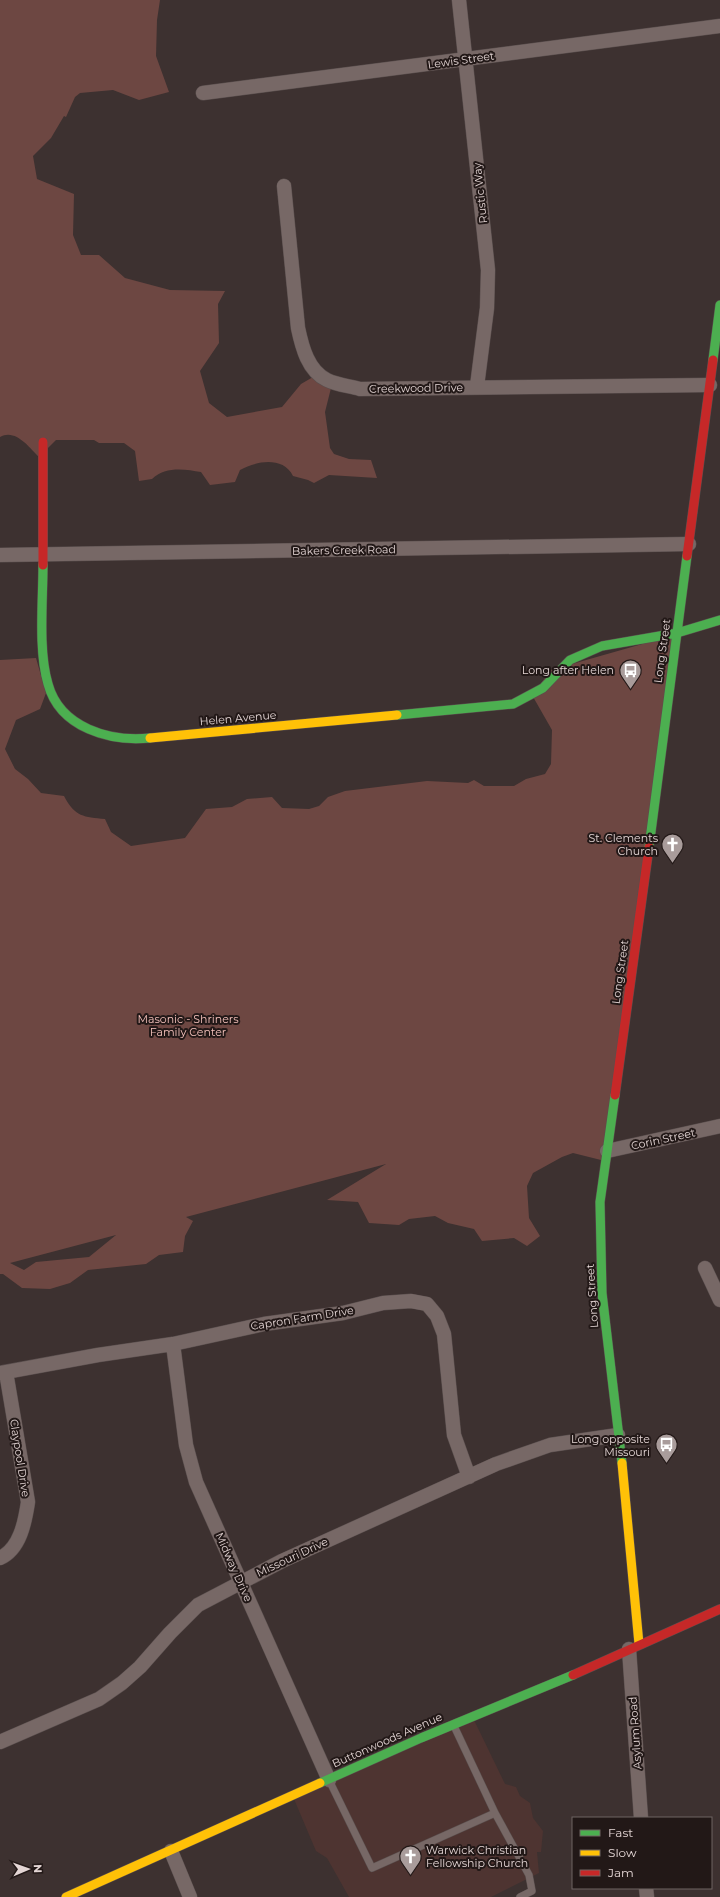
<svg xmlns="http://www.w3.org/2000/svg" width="720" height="1897" font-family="Montserrat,sans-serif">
  <rect width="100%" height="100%" fill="#3d3130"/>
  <path fill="#4e3431" d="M 474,1720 L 505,1784 L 516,1787 L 520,1796 L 530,1803 L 533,1818 L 543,1831 L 541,1852 L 537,1852 L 539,1873 L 491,1897 L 349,1897 L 327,1858 L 316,1851 L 294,1799 Z"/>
  <path fill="#6d4742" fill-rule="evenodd" d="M 0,0 L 160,0 L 157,20 L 156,56 L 169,92 L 139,100 L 113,90 L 80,93 L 75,97 L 66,117 L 64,116 L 51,138 L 33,156 L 37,179 L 74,194 L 73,235 L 81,255 L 99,255 L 125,278 L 170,290 L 225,291 L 218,304 L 219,343 L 200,371 L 209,403 L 227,417 L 282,407 L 301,384 L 313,377 L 331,388 L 325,412 L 330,448 L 334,454 L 349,459 L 371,460 L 377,478 L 329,475 L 314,483 L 308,480 L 293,476 C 283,456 256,461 240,470 L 235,482 L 210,485 L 201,472 C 185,469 165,466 152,479 L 139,481 L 135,451 L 124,443 L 99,443 L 94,440 L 56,440 L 39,457 C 29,447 15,428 0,437 Z
    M 674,635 L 605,1161 L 573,1153 L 562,1157 L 533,1173 L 527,1186 L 529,1218 L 540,1236 L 527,1246 L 514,1238 L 482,1241 L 474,1229 L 448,1223 L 435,1216 L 409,1219 L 399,1225 L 369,1223 L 358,1202 L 327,1200 L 386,1164 L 186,1217 L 193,1221 L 185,1236 L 183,1252 L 159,1255 L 146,1264 L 88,1270 L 70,1283 L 50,1289 L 22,1288 L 3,1274 L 0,1274 L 0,660 L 36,658 L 46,693 L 40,709 L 16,720 L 5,749 L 15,769 L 28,779 L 41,793 L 64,796 C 75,817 84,817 105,819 L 111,832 L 131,846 L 185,838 L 206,809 L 232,807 L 247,799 L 272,797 L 282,808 L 309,809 L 319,806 L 328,797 L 345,791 L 427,781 L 468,783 L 474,780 L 484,786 L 514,786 L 526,779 L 545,774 L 551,764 L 552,730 L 532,695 L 551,670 ZM 116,1235 L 89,1257 L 36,1262 L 24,1270 L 10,1263 Z"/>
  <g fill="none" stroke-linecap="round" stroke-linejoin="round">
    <defs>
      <path id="lane" d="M 329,1780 L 372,1868 L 495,1813 L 454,1726
        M 495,1813 L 529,1875 L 532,1891 L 520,1897"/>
      <path id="street" d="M 459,0 L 488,270 L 487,308 L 477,386
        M 203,93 L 720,26
        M 284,186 L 298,328 C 302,347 308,371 327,380 C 337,385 350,386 360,389 L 710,385
        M 0,555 L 689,544
        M 607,1151 L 720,1126
        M 705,1268 L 720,1300
        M 173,1344 L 186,1445 L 196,1482 L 329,1780
        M 0,1373 L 98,1355 L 173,1344 L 264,1324 L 343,1313 L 383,1303 L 411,1301 L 427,1304 L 437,1316 L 444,1334 L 454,1435 L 469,1477
        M 0,1558 C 20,1549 25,1522 28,1502 L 6,1372
        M 629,1649 L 641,1818
        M 0,1742 L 99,1699 L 122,1683 L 140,1667 L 170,1633 L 198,1605 L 282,1561 L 496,1464 L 550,1445 L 618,1435
        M 171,1851 L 190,1897
        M 646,1888 L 647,1897"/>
      <path id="fast" d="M 713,360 L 720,305
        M 43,565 C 43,601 38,650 48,684 C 60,728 110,742 150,738
        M 397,715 L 513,704 L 543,688 L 570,660 L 602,646 L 677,633 L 720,620
        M 649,847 L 687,556
        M 615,1095 L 600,1202 L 602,1293 L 622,1463
        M 320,1783 L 421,1738 L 573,1675"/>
      <path id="slow" d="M 150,738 L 397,715
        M 622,1463 L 639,1644
        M 66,1897 L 320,1783"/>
      <path id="jam" d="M 43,442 L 43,565
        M 687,556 L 713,360
        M 615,1095 L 649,847
        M 573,1675 L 720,1609"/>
    </defs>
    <use href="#lane" stroke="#5a4f4e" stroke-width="8"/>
    <use href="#street" stroke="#5a4f4e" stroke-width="15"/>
    <use href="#fast" stroke="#5a4f4e" stroke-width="10"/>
    <use href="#slow" stroke="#5a4f4e" stroke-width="10"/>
    <use href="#jam" stroke="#5a4f4e" stroke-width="10"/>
    <use href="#lane" stroke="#776866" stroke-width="7"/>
    <use href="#street" stroke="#776866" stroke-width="14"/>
    <use href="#fast" stroke="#4caf50" stroke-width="9"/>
    <use href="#slow" stroke="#ffc107" stroke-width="9"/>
    <use href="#jam" stroke="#c62828" stroke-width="9"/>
  </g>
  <defs>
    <symbol id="bus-pin" viewBox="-11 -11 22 30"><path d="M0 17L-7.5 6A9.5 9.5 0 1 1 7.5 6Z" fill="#a99c9b" stroke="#221817"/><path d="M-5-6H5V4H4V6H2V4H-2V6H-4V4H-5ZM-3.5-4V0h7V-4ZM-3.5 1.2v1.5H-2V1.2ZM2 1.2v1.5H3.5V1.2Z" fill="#fff"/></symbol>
    <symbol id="church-pin" viewBox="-11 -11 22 30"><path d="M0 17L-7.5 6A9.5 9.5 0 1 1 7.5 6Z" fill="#a99c9b" stroke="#221817"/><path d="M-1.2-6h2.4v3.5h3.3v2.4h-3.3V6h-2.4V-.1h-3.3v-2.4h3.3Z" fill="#fff"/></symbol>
  </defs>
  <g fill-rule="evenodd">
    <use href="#bus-pin" x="618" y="658" width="25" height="34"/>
    <use href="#church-pin" x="660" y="832" width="25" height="34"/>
    <use href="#bus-pin" x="654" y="1432" width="25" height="34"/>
    <use href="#church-pin" x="398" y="1844" width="25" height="34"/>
  </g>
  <g text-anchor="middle" stroke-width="4" stroke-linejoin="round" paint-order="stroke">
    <g font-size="11" fill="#e3d5d4" stroke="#221817">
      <text transform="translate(461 60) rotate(-8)" y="4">Lewis Street</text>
      <text transform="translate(480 193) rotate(-96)" y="4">Rustic Way</text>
      <text transform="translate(416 388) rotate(-1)" y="4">Creekwood Drive</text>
      <text transform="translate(344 550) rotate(-1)" y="4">Bakers Creek Road</text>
      <text transform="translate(662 651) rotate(-82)" y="4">Long Street</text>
      <text transform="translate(238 718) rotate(-5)" y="4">Helen Avenue</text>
      <text transform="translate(620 972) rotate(-82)" y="4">Long Street</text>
      <text transform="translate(663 1139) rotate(-12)" y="4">Corin Street</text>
      <text transform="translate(592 1296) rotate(-94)" y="4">Long Street</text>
      <text transform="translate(302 1318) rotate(-9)" y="4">Capron Farm Drive</text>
      <text transform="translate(20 1458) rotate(81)" y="4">Claypool Drive</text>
      <text transform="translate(292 1557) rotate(-25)" y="4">Missouri Drive</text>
      <text transform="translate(234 1567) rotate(66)" y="4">Midway Drive</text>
      <text transform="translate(635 1733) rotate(-94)" y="4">Asylum Road</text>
      <text transform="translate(387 1740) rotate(-24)" y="4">Buttonwoods Avenue</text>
    </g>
    <g font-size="11" fill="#e3d5d4" stroke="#221817" text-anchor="end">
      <text x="614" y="674">Long after Helen</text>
      <text x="658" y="842">St. Clements<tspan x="658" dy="13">Church</tspan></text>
      <text x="650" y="1443">Long opposite<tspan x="650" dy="13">Missouri</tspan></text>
      <text x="426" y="1854" text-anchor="start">Warwick Christian<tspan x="426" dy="13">Fellowship Church</tspan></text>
    </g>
    <g font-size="11" fill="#f6c3bd" stroke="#221817">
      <text x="188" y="1023">Masonic - Shriners<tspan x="188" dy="13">Family Center</tspan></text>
    </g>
  </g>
  <rect x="572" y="1817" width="140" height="72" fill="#221817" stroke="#6f6463"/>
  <rect x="580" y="1830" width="20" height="6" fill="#4caf50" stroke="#6f6463"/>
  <text x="608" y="1837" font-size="12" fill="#e3d5d4">Fast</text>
  <rect x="580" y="1850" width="20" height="6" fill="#ffc107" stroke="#6f6463"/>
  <text x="608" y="1857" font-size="12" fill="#e3d5d4">Slow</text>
  <rect x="580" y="1870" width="20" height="6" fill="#c62828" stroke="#6f6463"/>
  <text x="608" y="1877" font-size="12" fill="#e3d5d4">Jam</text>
  <g transform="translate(28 1869) rotate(88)" stroke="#221817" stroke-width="3" paint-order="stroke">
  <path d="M0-3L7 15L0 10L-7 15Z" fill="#e3d5d4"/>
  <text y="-6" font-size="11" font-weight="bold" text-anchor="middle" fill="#e3d5d4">N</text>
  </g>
</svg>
